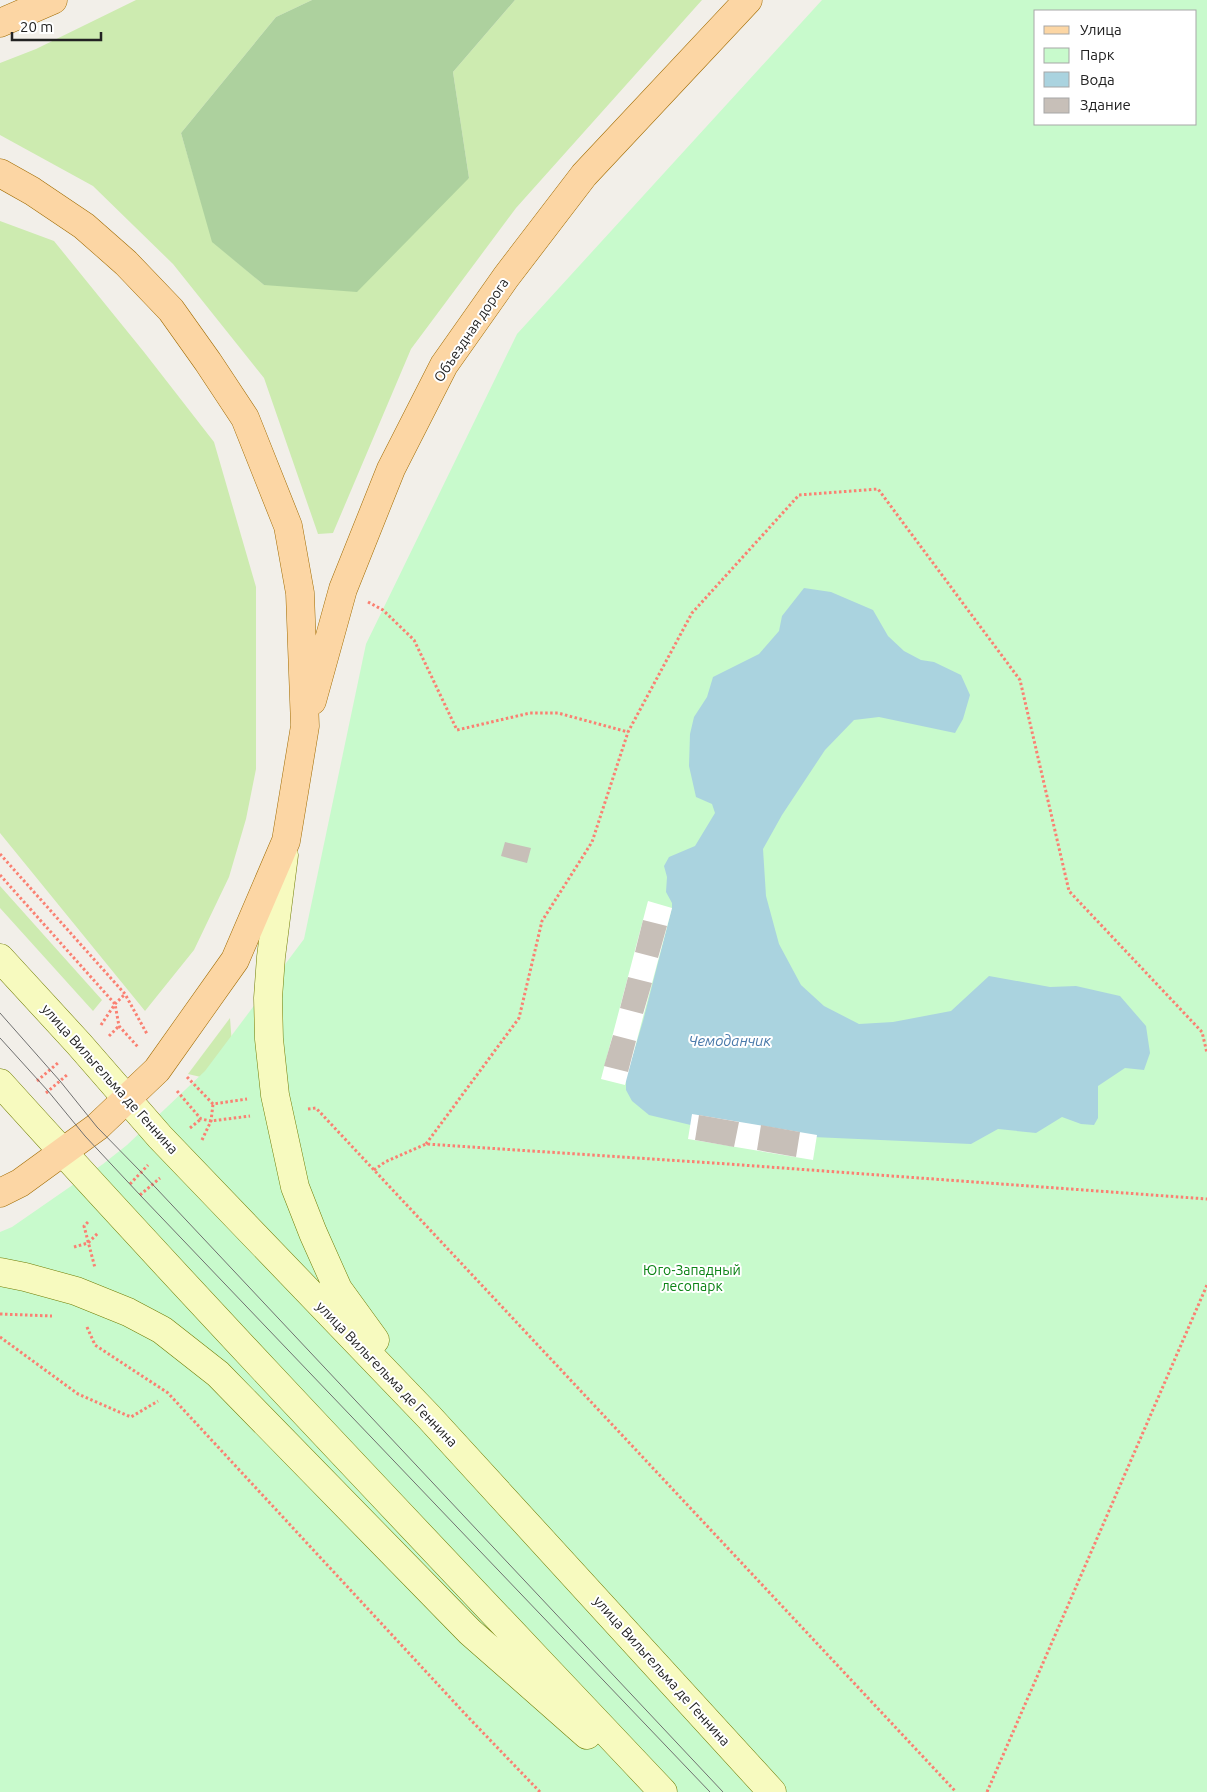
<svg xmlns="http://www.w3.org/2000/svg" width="1207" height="1792" font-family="Ubuntu,sans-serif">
  <rect width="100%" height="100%" fill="#f2efe9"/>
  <path fill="#cdebb0" d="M 136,0 L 312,0 L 276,17 L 181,133 L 213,242 L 264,285 L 469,178 L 453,72 L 515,0 L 702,0 L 516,208 L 411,349 L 333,533 L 318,534 L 264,378 L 173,264 L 93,186 L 0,135 L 0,63 L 36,49 Z
    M 0,221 L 54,241 L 144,352 L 214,442 L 256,587 L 256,769 L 246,819 L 229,877 L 194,950 L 145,1011 L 0,833 Z
    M 0,886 L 102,1000 L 93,1011 L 0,908 Z
    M 230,1018 L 235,1085 L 188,1074 Z"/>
  <path fill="#add19e" d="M 312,0 L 515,0 L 453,72 L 469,178 L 357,292 L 264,285 L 212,242 L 181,133 L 276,17 Z"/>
  <path fill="#c8facc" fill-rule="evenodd" d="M 822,0 L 1207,0 L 1207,1792 L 0,1792 L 0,1232 L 12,1227 L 103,1164 L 127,1145 L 205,1071 L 304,939 L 366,644 L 517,334 ZM 1036,11 L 1196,11 L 1196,124 L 1036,124 Z"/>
  <path fill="#aad3df" d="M 804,588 L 831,592 L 873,610 L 888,636 L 904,651 L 921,660 L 934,662 L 961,675 L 970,695 L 963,719 L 955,733 L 879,717 L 854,720 L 825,750 L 782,815 L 763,849 L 766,896 L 779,944 L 801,985 L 824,1006 L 859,1024 L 893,1022 L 951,1011 L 989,976 L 1050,987 L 1076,986 L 1120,996 L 1146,1026 L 1150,1053 L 1144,1070 L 1125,1068 L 1098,1086 L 1098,1118 L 1094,1125 L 1081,1124 L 1062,1117 L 1036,1133 L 998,1129 L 971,1144 L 724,1133 L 649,1115 L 632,1101 L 626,1090 L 626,1078 L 643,1021 L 672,908 L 672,903 L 666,892 L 667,877 L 664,866 L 669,857 L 695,846 L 715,813 L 712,804 L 696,797 L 689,766 L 690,734 L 694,717 L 707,697 L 713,677 L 759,654 L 779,631 L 782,616 Z"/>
  <path fill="#fff" d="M 648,901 L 672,908 L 625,1085 L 601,1079 Z
    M 692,1114 L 817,1135 L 813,1160 L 688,1139 Z"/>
  <path fill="#c7bfb8" d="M 505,842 L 531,848 L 527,863 L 501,856 Z
    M 643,920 L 667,926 L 658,958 L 635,952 Z
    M 628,977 L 652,983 L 643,1014 L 620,1008 Z
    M 613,1035 L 636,1041 L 628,1072 L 604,1066 Z
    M 699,1115 L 739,1122 L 734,1147 L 695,1140 Z
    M 761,1125 L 800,1132 L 796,1157 L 757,1150 Z"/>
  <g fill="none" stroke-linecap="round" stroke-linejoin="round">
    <defs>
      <path id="secondary" d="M 284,855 L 271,957 L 268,998 L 269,1039 L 275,1095 L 295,1187 L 313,1233 L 338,1289 L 375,1340
        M 0,958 L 79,1044 L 160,1137 L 429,1417 L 772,1792
        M 0,1083 C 217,1323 441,1557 663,1792
        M 0,1272 L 25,1277 L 76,1291 L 128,1312 L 162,1330 L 218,1374 L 470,1632 L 587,1735"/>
      <path id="primary" d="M 0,23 L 53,0
        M 0,173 L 32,191 L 84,226 L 126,263 L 171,310 L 208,362 L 245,418 L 288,526 L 300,593 L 305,726 L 286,841 L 235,960 L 157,1070 L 97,1127 L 20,1183 L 0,1193
        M 312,701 L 343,589 L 391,469 L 444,365 L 506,277 L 584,175 L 748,0"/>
    </defs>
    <use href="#secondary" stroke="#707d05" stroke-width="29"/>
    <use href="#primary" stroke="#a06b00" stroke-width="29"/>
    <path stroke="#fa8072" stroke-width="3" stroke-dasharray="2.5 2.5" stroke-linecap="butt" d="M 368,602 L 383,610 L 414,640 L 457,730 L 530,713 L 558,713 L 628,732
      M 0,854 L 125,994 L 147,1034
      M 0,875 L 115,1004 L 119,1026 L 138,1047
      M 101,1025 L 115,1004 L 125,994
      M 109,1036 L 119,1026
      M 187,1077 L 213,1104 L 247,1099
      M 37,1081 L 59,1062
      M 177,1091 L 201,1119 L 211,1121 L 250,1116
      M 46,1093 L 68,1074
      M 308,1109 L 316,1108 L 956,1792
      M 190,1128 L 201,1119
      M 202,1140 L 211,1121 L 213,1104
      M 426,1144 L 519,1018 L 542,921 L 592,842 L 628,732 L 692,613 L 799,495 L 878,489 L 1020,680 L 1069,891 L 1202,1032 L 1207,1053
      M 374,1170 L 385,1162 L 426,1144 L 728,1164 L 1207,1199
      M 130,1184 L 148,1165
      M 140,1195 L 160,1178
      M 88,1222 L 84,1226 L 95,1268
      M 74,1247 L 88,1243 L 98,1233
      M 0,1314 L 52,1316
      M 87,1327 L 95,1345 L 168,1393 L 468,1717 L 540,1792
      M 0,1337 L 78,1394 L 131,1417 L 158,1401
      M 987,1792 L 1207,1285"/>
    <use href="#secondary" stroke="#f7fabf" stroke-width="28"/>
    <use href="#primary" stroke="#fcd6a4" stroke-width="28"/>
    <path stroke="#707070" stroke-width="1" d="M 0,1013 L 60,1081 L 97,1127 L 141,1172 L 723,1792
      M 0,1038 L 48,1091 L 85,1136 L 140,1195 L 710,1792"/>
  </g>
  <g text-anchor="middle" stroke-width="4" stroke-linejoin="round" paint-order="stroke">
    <g font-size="14" fill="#222" stroke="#fff">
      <text transform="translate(471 330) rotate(-56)" y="5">Объездная дорога</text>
      <text transform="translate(110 1079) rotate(48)" y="5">улица Вильгельма де Геннина</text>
      <text transform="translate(387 1374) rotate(46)" y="5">улица Вильгельма де Геннина</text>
      <text transform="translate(662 1671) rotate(48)" y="5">улица Вильгельма де Геннина</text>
    </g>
    <g font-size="14" fill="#0c8416" stroke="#fff">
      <text x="692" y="1275">Юго-Западный<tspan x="692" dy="16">лесопарк</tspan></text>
    </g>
    <g font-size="15" font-style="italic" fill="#4a7aab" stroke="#fff">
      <text x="730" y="1046">Чемоданчик</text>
    </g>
  </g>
  <rect x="1034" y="10" width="162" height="115" fill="#ffffff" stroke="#a7a7a7"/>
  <rect x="1044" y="26" width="25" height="8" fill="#fcd6a4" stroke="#a7a7a7"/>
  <text x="1080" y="35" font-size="15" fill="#222222">Улица</text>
  <rect x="1044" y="48" width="25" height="15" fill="#c8facc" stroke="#a7a7a7"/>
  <text x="1080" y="60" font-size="15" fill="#222222">Парк</text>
  <rect x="1044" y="72" width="25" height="15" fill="#aad3df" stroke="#a7a7a7"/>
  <text x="1080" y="85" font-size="15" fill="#222222">Вода</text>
  <rect x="1044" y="98" width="25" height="15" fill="#c7bfb8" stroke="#a7a7a7"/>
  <text x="1080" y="110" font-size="15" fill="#222222">Здание</text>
  <path d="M12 32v8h89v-8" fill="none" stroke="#222222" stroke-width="2.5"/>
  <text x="20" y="32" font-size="15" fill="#222222" stroke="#ffffff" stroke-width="4" paint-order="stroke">20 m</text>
</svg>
